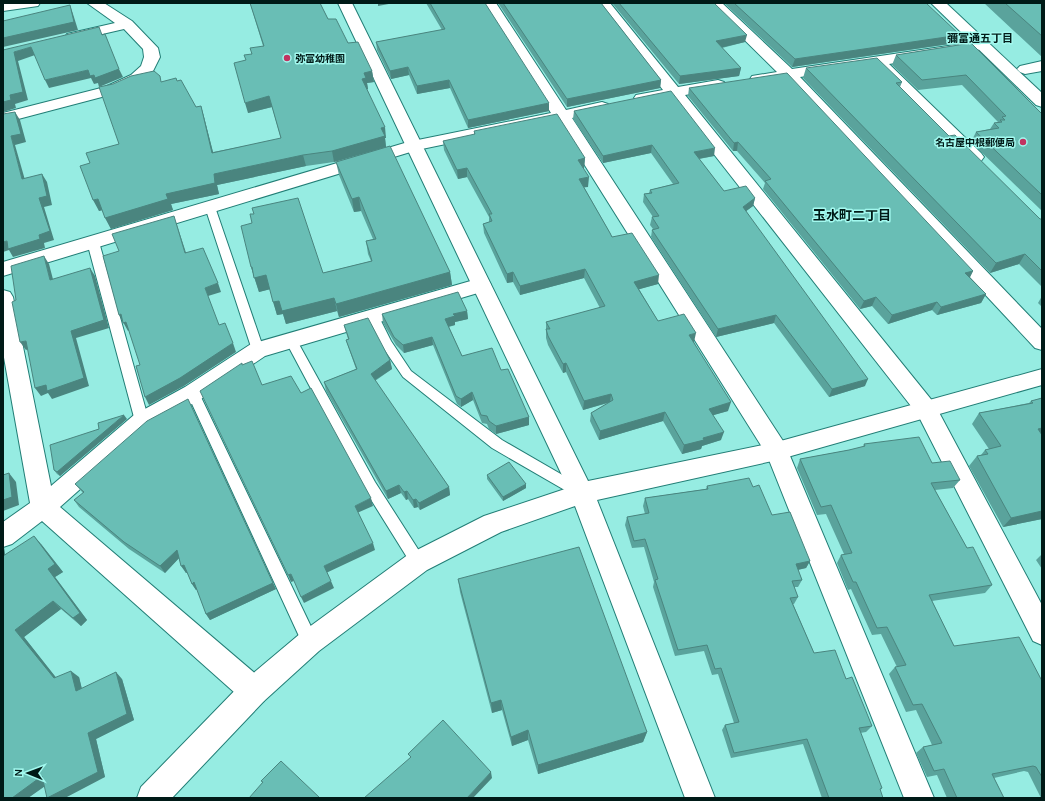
<svg xmlns="http://www.w3.org/2000/svg" width="1045" height="801" font-family="Karla,'Noto Sans JP',sans-serif">
  <rect width="100%" height="100%" fill="#96ece2"/>
  <g fill="none" stroke-linecap="round" stroke-linejoin="round">
    <defs>
      <path id="service" d="M 210,204 L 215,207 L 264,350 L 262,353 L 254,353 L 252,350 L 205,207 Z
        M 93,238 L 99,242 L 149,421 L 147,425 L 142,426 L 137,425 L 135,421 L 87,242 Z
        M 373,312 L 377,313 L 391,341 L 411,371 L 502,440 L 585,488 L 587,492 L 585,496 L 580,498 L 575,496 L 492,448 L 403,377 L 382,346 L 367,316 L 369,313 Z
        M 291,335 L 295,337 L 375,482 L 423,557 L 425,562 L 423,567 L 418,569 L 413,567 L 365,490 L 285,340 L 287,337 Z
        M 193,388 L 198,389 L 199,393 L 316,637 L 318,642 L 316,647 L 310,650 L 304,647 L 187,393 L 188,389 Z"/>
      <path id="minor" d="M 3,3 L 40,3 L 38,6 L 3,11 Z
        M 87,3 L 104,3 L 132,21 L 158,48 L 160,57 L 153,71 L 143,81 L 117,93 L 3,123 L 3,113 L 105,87 L 131,75 L 141,66 L 144,57 L 143,49 L 124,29 L 72,41 L 67,40 L 65,37 L 67,34 L 115,23 Z
        M 482,3 L 496,3 L 566,110 L 602,102 L 608,104 L 610,107 L 608,110 L 572,118 L 785,444 L 934,798 L 904,798 L 767,455 L 557,121 L 417,150 L 3,276 L 3,262 L 408,142 L 551,113 Z
        M 596,3 L 610,3 L 678,87 L 718,80 L 724,82 L 726,85 L 724,88 L 685,95 L 934,403 L 1042,605 L 1042,645 L 1033,641 L 918,415 L 670,98 L 642,103 L 636,101 L 634,98 L 636,95 L 663,90 Z
        M 707,3 L 722,3 L 792,69 L 982,41 L 987,42 L 989,45 L 987,48 L 982,49 L 889,64 L 981,153 L 984,157 L 981,161 L 975,162 L 969,161 L 874,66 L 800,77 L 1042,329 L 1042,350 L 1035,348 L 785,80 L 758,84 L 752,82 L 750,79 L 752,76 L 777,72 Z
        M 1042,61 L 1042,71 L 1025,74 L 1020,72 L 1017,69 L 1020,66 Z
        M 481,278 L 488,280 L 491,285 L 488,290 L 265,356 L 201,399 L 150,427 L 60,507 L 264,681 L 268,691 L 264,701 L 254,705 L 244,701 L 42,521 L 12,544 L 3,547 L 3,522 L 30,503 L 3,352 L 3,290 L 10,292 L 13,297 L 51,486 L 134,415 L 185,387 L 251,344 Z"/>
      <path id="tertiary" d="M 338,3 L 352,3 L 588,481 L 777,442 L 1042,369 L 1042,385 L 777,460 L 597,500 L 715,798 L 685,798 L 575,506 L 501,532 L 427,570 L 319,651 L 264,701 L 172,798 L 137,798 L 141,787 L 244,681 L 301,633 L 409,554 L 484,516 L 568,488 Z"/>
      <path id="secondary" d="M 931,3 L 946,3 L 1042,93 L 1042,107 L 1036,105 Z"/>
    </defs>
    <use href="#service" stroke="#227e76" stroke-width="2"/>
    <use href="#minor" stroke="#227e76" stroke-width="2"/>
    <use href="#tertiary" stroke="#227e76" stroke-width="2"/>
    <use href="#secondary" stroke="#227e76" stroke-width="2"/>
    <use href="#service" fill="#fff" fill-rule="evenodd"/>
    <use href="#minor" fill="#fff" fill-rule="evenodd"/>
    <use href="#tertiary" fill="#fff" fill-rule="evenodd"/>
    <use href="#secondary" fill="#fff" fill-rule="evenodd"/>
  </g>
  <path fill="#5aa39c" d="M 250,3 L 320,3 L 328,19 L 372,71 L 374,82 L 367,83 L 368,89 L 367,89 L 386,138 L 385,138 L 386,147 L 450,272 L 452,285 L 339,317 L 337,311 L 286,324 L 283,314 L 277,315 L 270,289 L 259,292 L 251,267 L 323,273 L 371,261 L 368,254 L 366,241 L 373,239 L 361,211 L 354,212 L 339,175 L 336,162 L 372,151 L 334,162 L 306,166 L 217,185 L 219,194 L 171,204 L 173,210 L 111,229 L 102,210 L 99,211 L 90,163 L 119,144 L 162,82 L 177,81 L 196,107 L 201,106 L 204,117 L 213,152 L 281,139 L 272,107 L 248,113 L 251,54 L 263,46 Z
    M 426,3 L 485,3 L 549,111 L 468,128 L 450,88 L 417,94 L 409,75 L 391,79 L 377,50 L 376,42 L 442,30 Z
    M 498,3 L 601,3 L 661,80 L 660,88 L 567,107 Z
    M 612,3 L 714,3 L 745,42 L 722,48 L 741,68 L 739,76 L 679,84 Z
    M 724,3 L 926,3 L 956,43 L 792,67 Z
    M 984,3 L 1042,3 L 1042,57 Z
    M 971,43 L 1042,114 L 1042,211 L 971,142 L 976,132 L 990,129 L 994,123 L 998,122 L 962,85 L 918,90 L 892,65 L 896,55 Z
    M 806,68 L 902,82 L 900,87 L 949,136 L 1040,219 L 1042,219 L 1042,287 L 1019,264 L 990,273 L 803,78 Z
    M 689,88 L 973,271 L 970,277 L 986,294 L 981,303 L 937,315 L 932,310 L 888,324 L 872,306 L 860,309 L 763,189 L 765,183 L 737,151 L 733,151 L 688,96 Z
    M 574,111 L 714,156 L 699,159 L 724,191 L 755,198 L 753,206 L 746,211 L 865,386 L 829,397 L 774,323 L 716,337 L 651,237 L 652,230 L 653,229 L 650,225 L 652,217 L 653,217 L 643,202 L 644,194 L 649,193 L 650,190 L 673,184 L 651,153 L 603,163 L 573,119 Z
    M 474,131 L 585,158 L 584,168 L 583,168 L 588,187 L 584,187 L 610,233 L 612,237 L 658,284 L 639,289 L 658,321 L 694,342 L 728,411 L 713,415 L 721,440 L 702,446 L 701,449 L 682,454 L 663,421 L 599,440 L 590,421 L 591,413 L 608,403 L 583,410 L 566,372 L 563,373 L 548,345 L 546,338 L 546,322 L 600,308 L 584,278 L 520,295 L 513,282 L 507,283 L 484,233 L 483,224 L 489,222 L 489,217 L 467,177 L 458,179 L 444,150 L 443,141 L 474,135 Z
    M 1042,296 L 1042,307 L 1038,303 Z
    M 467,311 L 468,319 L 455,322 L 455,325 L 449,327 L 462,356 L 501,370 L 529,417 L 529,425 L 496,434 L 489,429 L 487,424 L 482,423 L 473,400 L 461,407 L 457,404 L 433,345 L 404,353 L 396,345 L 383,323 L 382,314 Z
    M 344,325 L 390,360 L 392,369 L 375,381 L 449,487 L 450,495 L 420,510 L 418,507 L 414,508 L 408,499 L 406,500 L 401,493 L 388,499 L 326,391 L 324,382 L 356,369 L 349,349 L 346,340 L 348,339 Z
    M 1042,398 L 1042,519 L 1003,527 L 969,466 L 977,456 L 981,455 L 985,450 L 989,449 L 972,424 L 979,413 L 1029,403 L 1031,401 Z
    M 127,419 L 60,476 L 57,474 L 54,470 L 99,429 Z
    M 864,444 L 932,463 L 960,480 L 953,488 L 935,490 L 967,548 L 992,585 L 985,593 L 932,601 L 954,646 L 1042,681 L 1042,798 L 1041,798 L 1028,772 L 1024,771 L 994,778 L 1004,798 L 947,798 L 937,775 L 927,777 L 916,753 L 923,747 L 932,745 L 916,710 L 906,712 L 889,674 L 895,667 L 897,667 L 881,634 L 872,635 L 851,589 L 848,590 L 837,563 L 841,555 L 844,554 L 826,514 L 817,515 L 797,468 L 800,459 L 849,450 L 863,447 Z
    M 487,475 L 526,488 L 503,501 L 487,479 Z
    M 75,484 L 276,589 L 210,620 L 206,614 L 197,589 L 196,590 L 192,584 L 187,572 L 186,573 L 179,558 L 165,573 L 129,549 L 79,507 L 74,500 L 83,493 Z
    M 707,486 L 753,487 L 772,515 L 810,561 L 806,568 L 798,570 L 802,580 L 798,587 L 794,587 L 798,597 L 794,604 L 793,604 L 814,653 L 846,679 L 872,726 L 866,732 L 860,733 L 882,788 L 880,790 L 883,798 L 822,798 L 803,744 L 731,758 L 722,730 L 725,725 L 734,723 L 718,674 L 712,675 L 704,651 L 675,656 L 653,587 L 654,582 L 644,547 L 632,548 L 625,525 L 627,517 L 645,514 L 643,506 L 645,498 L 706,489 Z
    M 41,544 L 63,572 L 55,577 L 87,620 L 81,626 L 61,609 L 24,637 L 56,678 L 79,677 L 82,689 L 122,679 L 134,720 L 96,739 L 105,777 L 44,786 L 28,798 L 3,798 L 3,547 L 4,548 L 5,555 Z
    M 1042,554 L 1042,569 L 1036,560 Z
    M 458,579 L 647,732 L 643,742 L 538,774 L 528,740 L 512,746 L 502,710 L 492,713 L 460,592 Z"/>
  <path fill="#4a857f" d="M 378,3 L 394,3 L 378,6 Z
    M 70,5 L 73,14 L 78,30 L 3,47 L 3,38 Z
    M 747,35 L 745,42 L 715,49 L 716,41 Z
    M 960,35 L 956,43 L 792,67 L 795,59 Z
    M 31,47 L 35,55 L 18,61 L 28,100 L 15,104 L 16,108 L 3,112 L 3,102 L 10,95 L 14,52 Z
    M 408,67 L 409,75 L 391,79 L 390,71 Z
    M 741,68 L 739,76 L 679,84 L 680,76 Z
    M 119,69 L 123,77 L 99,87 L 98,83 L 94,84 L 91,78 L 49,88 L 45,80 L 88,70 Z
    M 372,71 L 374,82 L 367,83 L 368,89 L 363,90 L 362,79 L 364,73 Z
    M 449,80 L 450,88 L 417,94 L 417,86 Z
    M 661,80 L 660,88 L 567,107 L 567,99 Z
    M 269,96 L 272,107 L 248,113 L 245,103 Z
    M 549,103 L 549,111 L 468,128 L 468,120 Z
    M 201,106 L 204,117 L 216,164 L 212,153 Z
    M 15,112 L 20,120 L 26,142 L 15,145 L 27,187 L 22,179 L 11,136 Z
    M 385,127 L 386,138 L 385,138 L 386,147 L 334,162 L 332,151 L 381,128 Z
    M 738,142 L 737,151 L 733,151 L 734,143 Z
    M 652,145 L 651,153 L 603,163 L 603,156 Z
    M 715,148 L 714,156 L 692,160 L 694,152 Z
    M 303,155 L 306,166 L 217,185 L 219,194 L 171,204 L 173,210 L 111,229 L 105,218 L 166,194 L 214,174 Z
    M 585,158 L 584,168 L 578,169 L 578,160 Z
    M 467,168 L 467,177 L 458,179 L 457,170 Z
    M 42,174 L 47,182 L 52,205 L 44,207 L 54,240 L 44,243 L 45,248 L 13,257 L 9,250 L 3,252 L 3,242 L 39,235 L 39,198 Z
    M 589,177 L 588,187 L 578,188 L 579,179 Z
    M 359,197 L 361,211 L 354,212 L 352,199 Z
    M 755,198 L 753,206 L 741,215 L 743,207 Z
    M 98,199 L 103,210 L 99,211 L 93,200 Z
    M 174,216 L 177,225 L 189,262 L 185,253 Z
    M 1025,254 L 1019,264 L 990,273 L 996,263 Z
    M 44,256 L 49,264 L 55,287 L 50,280 Z
    M 251,267 L 252,267 L 266,275 L 271,289 L 259,292 Z
    M 90,268 L 95,276 L 109,328 L 76,338 L 89,386 L 52,399 L 48,393 L 41,396 L 35,388 L 71,331 Z
    M 585,269 L 584,278 L 520,295 L 520,286 Z
    M 973,271 L 969,279 L 965,273 Z
    M 450,272 L 452,285 L 339,317 L 336,304 Z
    M 513,272 L 513,282 L 507,283 L 507,274 Z
    M 659,275 L 658,284 L 633,291 L 634,282 Z
    M 218,283 L 221,292 L 208,296 L 205,288 Z
    M 986,294 L 981,303 L 937,315 L 941,307 Z
    M 876,297 L 872,306 L 860,309 L 864,301 Z
    M 334,298 L 337,311 L 286,324 L 283,314 L 277,315 L 273,302 L 279,301 Z
    M 937,302 L 932,310 L 888,324 L 892,315 Z
    M 467,311 L 468,319 L 455,322 L 455,325 L 446,327 L 445,319 L 453,314 Z
    M 121,314 L 126,322 L 130,330 L 128,331 L 119,315 Z
    M 776,315 L 774,323 L 716,337 L 718,329 Z
    M 696,333 L 694,342 L 687,344 L 689,335 Z
    M 432,337 L 433,345 L 404,353 L 403,345 Z
    M 26,341 L 31,348 L 26,350 L 20,342 Z
    M 233,343 L 236,352 L 184,386 L 149,405 L 145,397 Z
    M 390,360 L 392,369 L 372,382 L 371,374 Z
    M 566,363 L 566,372 L 563,373 L 563,364 Z
    M 868,379 L 865,386 L 829,397 L 832,389 Z
    M 472,392 L 473,400 L 461,407 L 461,399 Z
    M 611,394 L 610,402 L 583,410 L 584,401 Z
    M 731,402 L 728,411 L 707,417 L 709,409 Z
    M 191,406 L 276,589 L 210,620 L 206,614 Z
    M 665,412 L 663,421 L 599,440 L 600,431 Z
    M 124,415 L 127,419 L 60,476 L 57,472 Z
    M 529,417 L 529,425 L 496,434 L 496,426 Z
    M 1042,428 L 1042,437 L 1038,429 Z
    M 724,432 L 721,440 L 702,446 L 701,449 L 682,454 L 684,445 L 703,438 Z
    M 9,473 L 16,482 L 19,505 L 3,511 L 3,500 Z
    M 526,484 L 526,488 L 503,501 L 503,497 Z
    M 399,485 L 401,493 L 388,499 L 386,491 Z
    M 449,487 L 450,495 L 420,510 L 419,503 Z
    M 407,491 L 408,499 L 406,500 L 404,492 Z
    M 371,498 L 373,506 L 357,513 L 355,506 Z
    M 416,499 L 418,507 L 414,508 L 413,500 Z
    M 1042,511 L 1042,519 L 1003,527 L 1011,518 Z
    M 34,536 L 41,544 L 63,572 L 55,577 L 87,620 L 81,626 L 73,618 L 48,569 Z
    M 373,543 L 375,550 L 326,573 L 324,566 Z
    M 3,547 L 4,548 L 7,567 L 3,563 Z
    M 177,550 L 181,556 L 165,573 L 160,566 Z
    M 810,561 L 806,568 L 792,571 L 796,564 Z
    M 184,565 L 189,572 L 186,573 L 181,566 Z
    M 291,574 L 294,581 L 291,582 L 288,575 Z
    M 331,581 L 334,588 L 304,603 L 301,597 Z
    M 194,582 L 198,589 L 196,590 L 192,584 Z
    M 53,601 L 61,609 L 24,637 L 62,685 L 54,678 L 15,630 Z
    M 71,671 L 79,677 L 84,698 L 76,691 Z
    M 116,672 L 122,679 L 134,720 L 96,739 L 105,777 L 65,798 L 47,798 L 88,733 Z
    M 501,700 L 502,710 L 492,713 L 491,703 Z
    M 528,730 L 528,740 L 512,746 L 511,737 Z
    M 647,732 L 643,742 L 538,774 L 538,765 Z
    M 491,772 L 492,778 L 473,798 L 467,798 Z
    M 42,776 L 51,782 L 28,798 L 12,798 Z"/>
  <path fill="#69beb5" stroke="#4a857f" d="M 250,3 L 320,3 L 328,19 L 336,19 L 348,43 L 358,42 L 372,71 L 364,73 L 366,78 L 362,79 L 385,127 L 381,128 L 385,136 L 332,151 L 303,155 L 214,174 L 215,183 L 166,194 L 168,199 L 105,218 L 98,199 L 93,200 L 80,166 L 90,163 L 86,153 L 119,144 L 99,87 L 113,84 L 131,76 L 154,71 L 160,76 L 161,82 L 176,78 L 177,81 L 181,80 L 196,107 L 201,106 L 212,153 L 281,138 L 269,96 L 245,103 L 234,63 L 246,60 L 244,55 L 252,54 L 250,48 L 264,46 Z
    M 430,3 L 485,3 L 549,103 L 468,120 L 449,80 L 417,86 L 408,67 L 390,71 L 376,42 L 445,29 Z
    M 503,3 L 601,3 L 661,80 L 567,99 Z
    M 619,3 L 714,3 L 747,35 L 716,41 L 741,68 L 680,76 Z
    M 734,3 L 926,3 L 960,35 L 795,59 Z
    M 1005,3 L 1042,3 L 1042,36 Z
    M 70,5 L 74,22 L 3,38 L 3,21 Z
    M 99,27 L 102,35 L 105,34 L 119,69 L 95,78 L 94,75 L 90,76 L 88,70 L 45,80 L 31,47 L 14,52 L 23,92 L 10,95 L 11,100 L 3,102 L 3,50 Z
    M 971,43 L 1042,114 L 1042,195 L 976,132 L 999,128 L 994,123 L 1002,122 L 1000,120 L 1005,120 L 1002,117 L 1006,116 L 966,75 L 922,80 L 896,55 Z
    M 877,58 L 902,82 L 896,83 L 949,136 L 955,135 L 1040,219 L 1042,219 L 1042,271 L 1025,254 L 996,263 L 806,68 Z
    M 787,73 L 973,271 L 965,273 L 986,294 L 941,307 L 937,302 L 892,315 L 876,297 L 864,301 L 765,181 L 771,179 L 738,142 L 734,143 L 689,88 Z
    M 671,91 L 715,148 L 694,152 L 724,191 L 746,186 L 755,198 L 743,207 L 868,379 L 832,389 L 776,315 L 718,329 L 652,230 L 659,228 L 652,217 L 659,216 L 644,194 L 652,193 L 650,190 L 679,183 L 652,145 L 603,156 L 574,111 Z
    M 15,112 L 21,134 L 11,136 L 22,179 L 42,174 L 47,196 L 39,198 L 50,231 L 39,235 L 40,239 L 8,249 L 7,241 L 3,242 L 3,114 Z
    M 557,114 L 585,158 L 578,160 L 589,177 L 579,179 L 610,233 L 612,237 L 632,233 L 659,275 L 634,282 L 658,321 L 684,314 L 696,333 L 689,335 L 731,402 L 709,409 L 724,432 L 703,438 L 704,440 L 684,445 L 665,412 L 600,431 L 591,413 L 613,400 L 611,394 L 584,401 L 566,363 L 563,364 L 548,336 L 546,329 L 550,329 L 546,322 L 605,306 L 585,269 L 520,286 L 513,272 L 507,274 L 483,224 L 492,221 L 489,214 L 492,214 L 467,168 L 457,170 L 443,141 L 475,134 L 474,131 Z
    M 390,146 L 450,272 L 336,304 L 334,298 L 282,311 L 279,301 L 273,302 L 266,275 L 254,278 L 252,267 L 251,267 L 241,226 L 252,223 L 250,214 L 254,214 L 252,208 L 298,198 L 323,273 L 372,261 L 366,241 L 376,239 L 359,197 L 352,199 L 336,162 Z
    M 174,216 L 185,253 L 203,248 L 218,283 L 205,288 L 219,325 L 225,323 L 233,343 L 180,378 L 145,397 L 136,366 L 140,365 L 126,322 L 123,323 L 121,314 L 119,315 L 103,256 L 119,251 L 112,234 Z
    M 44,256 L 50,280 L 90,268 L 104,320 L 71,331 L 84,378 L 47,391 L 46,385 L 35,388 L 26,341 L 20,342 L 12,302 L 16,300 L 11,266 Z
    M 458,292 L 467,311 L 453,314 L 455,316 L 445,319 L 462,356 L 492,348 L 501,370 L 508,369 L 529,417 L 496,426 L 489,421 L 487,416 L 481,415 L 472,392 L 461,399 L 456,396 L 432,337 L 403,345 L 394,337 L 382,314 Z
    M 368,318 L 390,360 L 371,374 L 449,487 L 419,503 L 416,499 L 413,500 L 407,491 L 404,492 L 399,485 L 386,491 L 324,382 L 357,369 L 346,340 L 349,339 L 344,325 Z
    M 252,361 L 262,385 L 291,376 L 301,393 L 311,388 L 371,498 L 355,506 L 373,543 L 324,566 L 331,581 L 301,597 L 291,574 L 288,575 L 200,391 L 242,363 L 242,365 Z
    M 1042,398 L 1042,428 L 1038,429 L 1042,435 L 1042,511 L 1011,518 L 977,456 L 988,454 L 985,450 L 1001,446 L 979,413 L 1033,403 L 1031,401 Z
    M 188,399 L 273,583 L 206,614 L 194,582 L 192,584 L 184,565 L 181,566 L 177,550 L 160,566 L 124,542 L 74,500 L 84,492 L 75,484 L 147,421 Z
    M 124,415 L 57,472 L 54,470 L 50,445 L 99,429 L 98,423 Z
    M 919,437 L 932,463 L 950,461 L 960,480 L 931,483 L 967,548 L 973,547 L 992,585 L 929,595 L 954,646 L 1019,637 L 1042,681 L 1042,777 L 1036,767 L 1033,766 L 992,774 L 1004,798 L 957,798 L 944,769 L 934,771 L 923,747 L 942,743 L 922,704 L 913,705 L 895,667 L 906,665 L 887,627 L 877,628 L 856,582 L 853,582 L 841,555 L 852,553 L 831,505 L 821,507 L 800,459 L 849,450 L 865,446 L 864,444 Z
    M 509,462 L 526,484 L 503,497 L 487,475 Z
    M 9,473 L 12,497 L 3,500 L 3,475 Z
    M 749,478 L 753,487 L 759,485 L 772,515 L 790,512 L 810,561 L 796,564 L 802,580 L 792,581 L 798,597 L 790,598 L 814,653 L 835,650 L 846,679 L 852,677 L 872,726 L 859,728 L 882,788 L 880,789 L 883,798 L 829,798 L 807,739 L 734,753 L 725,725 L 739,722 L 721,668 L 715,669 L 707,645 L 678,650 L 655,580 L 658,579 L 645,539 L 634,541 L 627,517 L 649,513 L 645,498 L 708,489 L 707,486 Z
    M 34,536 L 55,564 L 48,569 L 80,613 L 73,618 L 53,601 L 15,630 L 54,678 L 71,671 L 76,691 L 116,672 L 127,714 L 88,733 L 98,772 L 47,798 L 42,776 L 12,798 L 3,798 L 3,556 Z
    M 579,547 L 647,732 L 538,765 L 528,730 L 511,737 L 501,700 L 491,703 L 458,579 Z
    M 443,720 L 491,772 L 467,798 L 364,798 L 411,757 L 408,754 Z
    M 281,761 L 320,798 L 249,798 L 263,782 L 261,781 Z"/>
  <g fill="#c13361" stroke="#a3f9ef" stroke-width="1.5">
    <circle cx="287" cy="58" r="4"/>
    <circle cx="1023" cy="142" r="4"/>
  </g>
  <g text-anchor="middle" stroke-width="3" stroke-linejoin="round" paint-order="stroke">
    <g font-size="10" font-weight="bold" fill="#001a17" stroke="#a3f9ef" text-anchor="start">
      <text x="295" y="62">弥富幼稚園</text>
      <text x="1015" y="146" text-anchor="end">名古屋中根郵便局</text>
    </g>
    <g font-size="11" font-weight="bold" fill="#001a17" stroke="#a3f9ef">
      <text x="980" y="42">彌富通五丁目</text>
    </g>
    <g font-size="13" font-weight="bold" fill="#001a17" stroke="#a3f9ef">
      <text x="852" y="220">玉水町二丁目</text>
    </g>
  </g>
  <rect width="1045" height="801" fill="none" stroke="#001a17" stroke-width="8"/>
  <g transform="translate(28 773) rotate(271)" stroke="#a3f9ef" stroke-width="3" paint-order="stroke">
  <path d="M0-3L7 15L0 10L-7 15Z" fill="#001a17"/>
  <text y="-6" font-size="11" font-weight="bold" text-anchor="middle" fill="#001a17">N</text>
  </g>
</svg>
